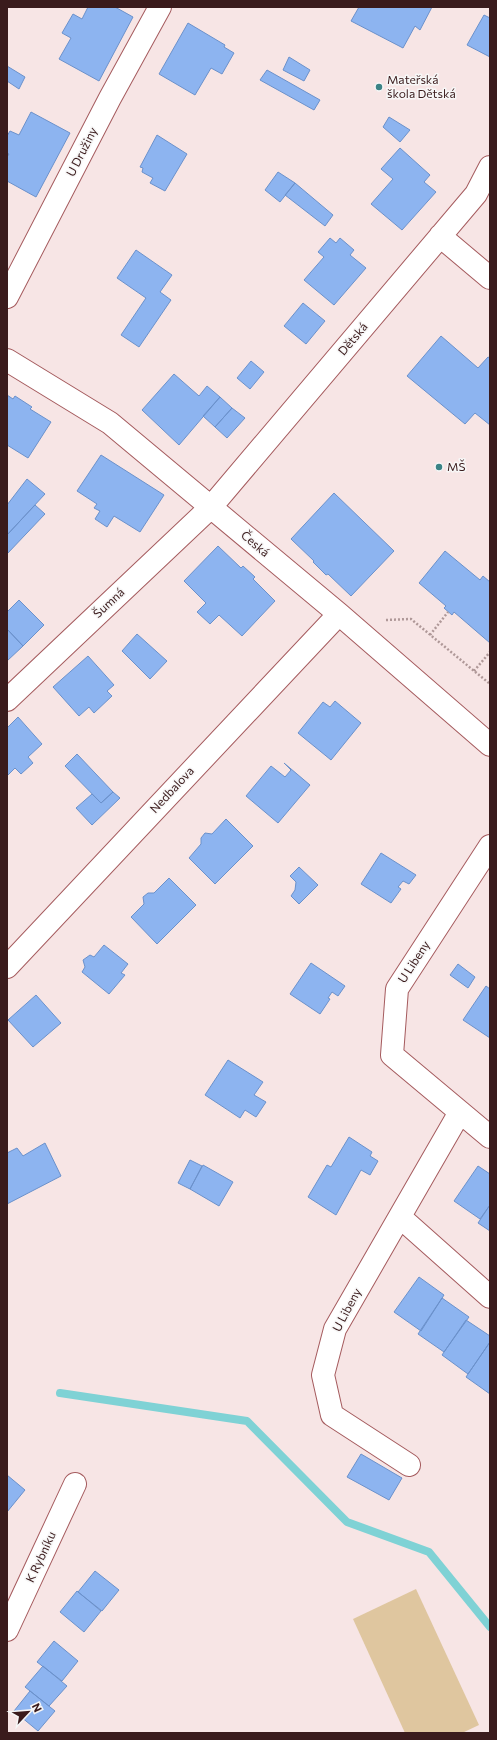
<svg xmlns="http://www.w3.org/2000/svg" width="497" height="1740" font-family="Commissioner,sans-serif">
  <rect width="100%" height="100%" fill="#f7e5e5"/>
  <path fill="#dfc69f" d="M 416,1589 L 479,1725 L 462,1733 L 405,1733 L 353,1619 Z"/>
  <g fill="none" stroke-linecap="round" stroke-linejoin="round">
    <path stroke="#7fd2d5" stroke-width="8" d="M 60,1393 L 247,1421 L 347,1522 L 429,1552 L 490,1627"/>
  </g>
  <path fill="#8db4f0" stroke="#6b91cb" d="M 88,7 L 115,7 L 133,17 L 99,81 L 59,59 L 71,38 L 62,33 L 73,14 L 82,19 Z
    M 359,7 L 432,7 L 420,30 L 415,26 L 403,48 L 351,21 Z
    M 484,15 L 490,18 L 490,57 L 467,45 Z
    M 188,23 L 225,45 L 224,47 L 234,53 L 222,74 L 211,68 L 195,95 L 159,74 Z
    M 289,57 L 310,70 L 304,81 L 283,70 Z
    M 7,66 L 25,77 L 19,89 L 7,81 Z
    M 267,70 L 320,100 L 314,110 L 260,80 Z
    M 31,112 L 70,133 L 36,197 L 7,181 L 7,157 L 9,154 L 7,153 L 7,136 L 10,131 L 19,135 Z
    M 389,117 L 410,130 L 400,142 L 383,127 Z
    M 157,135 L 187,154 L 165,191 L 150,183 L 153,178 L 142,172 L 143,168 L 140,167 Z
    M 400,148 L 430,175 L 424,182 L 436,192 L 402,230 L 371,204 L 393,179 L 381,169 Z
    M 278,172 L 295,183 L 280,202 L 265,190 Z
    M 295,183 L 333,215 L 325,226 L 285,195 Z
    M 330,238 L 336,243 L 340,238 L 354,250 L 350,255 L 366,268 L 334,305 L 304,280 L 324,257 L 318,252 Z
    M 136,250 L 172,275 L 160,292 L 171,300 L 139,347 L 121,335 L 146,298 L 117,278 Z
    M 303,303 L 325,321 L 306,344 L 284,326 Z
    M 441,336 L 478,368 L 488,357 L 490,358 L 490,425 L 475,413 L 465,424 L 407,376 Z
    M 251,361 L 264,372 L 250,389 L 237,378 Z
    M 174,374 L 199,396 L 207,386 L 220,397 L 179,445 L 142,410 Z
    M 7,395 L 13,399 L 15,396 L 32,407 L 30,409 L 51,422 L 28,458 L 7,445 Z
    M 220,397 L 232,408 L 215,427 L 203,416 Z
    M 232,408 L 245,418 L 227,438 L 215,427 Z
    M 101,455 L 164,495 L 140,532 L 114,516 L 107,527 L 95,519 L 100,511 L 94,508 L 97,504 L 77,491 Z
    M 27,479 L 45,494 L 7,535 L 7,505 Z
    M 334,493 L 394,551 L 351,596 L 328,574 L 326,575 L 313,562 L 314,561 L 291,539 Z
    M 35,505 L 45,514 L 7,554 L 7,535 Z
    M 218,546 L 241,568 L 243,566 L 255,577 L 253,579 L 275,601 L 242,636 L 219,615 L 210,624 L 197,612 L 206,603 L 184,581 Z
    M 445,551 L 480,580 L 483,576 L 490,582 L 490,643 L 454,612 L 452,615 L 444,608 L 446,606 L 419,583 Z
    M 19,600 L 44,625 L 23,646 L 7,629 L 7,612 Z
    M 7,629 L 23,646 L 7,661 Z
    M 137,634 L 167,661 L 150,679 L 122,651 Z
    M 88,656 L 114,685 L 107,691 L 112,696 L 94,713 L 89,707 L 79,716 L 53,687 Z
    M 335,701 L 361,723 L 331,760 L 298,733 L 323,702 L 330,707 Z
    M 18,717 L 42,744 L 28,757 L 33,763 L 21,774 L 15,768 L 7,776 L 7,728 Z
    M 77,754 L 113,792 L 101,803 L 65,766 Z
    M 284,763 L 310,785 L 278,823 L 246,796 L 271,766 L 285,777 L 291,770 Z
    M 113,792 L 120,798 L 92,825 L 76,808 L 92,794 L 101,803 Z
    M 226,819 L 253,846 L 215,884 L 189,858 L 201,844 L 201,838 L 205,833 L 212,834 Z
    M 381,853 L 416,875 L 409,884 L 403,881 L 398,887 L 401,889 L 391,903 L 361,884 Z
    M 299,867 L 318,885 L 299,904 L 291,896 L 295,890 L 296,882 L 290,876 Z
    M 169,878 L 196,905 L 157,944 L 131,917 L 144,904 L 143,897 L 148,893 L 154,893 Z
    M 104,945 L 128,964 L 121,973 L 125,975 L 109,994 L 82,972 L 85,967 L 83,960 L 90,955 L 94,957 Z
    M 311,963 L 345,986 L 338,996 L 332,992 L 328,998 L 330,999 L 320,1014 L 290,994 Z
    M 458,964 L 475,977 L 468,988 L 450,975 Z
    M 486,986 L 490,989 L 490,1038 L 463,1020 Z
    M 36,995 L 61,1023 L 33,1047 L 8,1020 Z
    M 228,1060 L 263,1082 L 254,1095 L 266,1102 L 256,1117 L 245,1110 L 240,1118 L 205,1095 Z
    M 349,1137 L 372,1152 L 370,1156 L 378,1161 L 370,1175 L 361,1170 L 336,1215 L 308,1197 L 327,1165 L 331,1167 Z
    M 45,1143 L 61,1176 L 7,1204 L 7,1153 L 17,1148 L 23,1156 Z
    M 190,1160 L 202,1166 L 190,1189 L 178,1183 Z
    M 203,1165 L 233,1182 L 219,1206 L 190,1189 Z
    M 478,1166 L 490,1174 L 490,1205 L 480,1219 L 454,1201 Z
    M 490,1205 L 490,1231 L 478,1223 Z
    M 419,1277 L 444,1295 L 421,1331 L 394,1312 Z
    M 442,1298 L 469,1317 L 444,1352 L 418,1334 Z
    M 466,1320 L 490,1336 L 490,1342 L 468,1374 L 442,1355 Z
    M 490,1342 L 490,1394 L 466,1377 Z
    M 361,1454 L 402,1478 L 389,1500 L 347,1477 Z
    M 7,1475 L 25,1490 L 7,1512 Z
    M 95,1571 L 119,1590 L 102,1611 L 78,1592 Z
    M 77,1591 L 101,1611 L 84,1632 L 60,1612 Z
    M 54,1641 L 78,1661 L 62,1681 L 37,1662 Z
    M 43,1666 L 67,1686 L 49,1706 L 25,1687 Z
    M 30,1691 L 55,1711 L 38,1731 L 14,1711 Z"/>
  <g fill="none" stroke-linecap="round" stroke-linejoin="round">
    <defs>
      <path id="street" d="M 440,236 L 490,278
        M 7,297 L 110,98 L 160,7
        M 7,360 L 110,423 L 339,614 L 490,745
        M 7,700 L 211,507 L 476,194 L 490,167
        M 490,846 L 397,989 L 392,1055 L 490,1137
        M 7,967 L 339,614
        M 400,1217 L 490,1297
        M 409,1465 L 332,1415 L 323,1375 L 335,1329 L 460,1112
        M 7,1630 L 75,1484"/>
    </defs>
    <use href="#street" stroke="#a55b5e" stroke-width="24"/>
    <path stroke="#af9898" stroke-width="2.5" stroke-dasharray="2 2" stroke-linecap="butt" d="M 386,620 L 411,619 L 490,684
      M 430,635 L 448,612
      M 474,671 L 490,652"/>
    <use href="#street" stroke="#fff" stroke-width="22"/>
  </g>
  <g fill="#3b8386" stroke="#f7f7f7" stroke-width="1.5">
    <circle cx="379" cy="87" r="4"/>
    <circle cx="439" cy="467" r="4"/>
  </g>
  <g text-anchor="middle" stroke-width="3" stroke-linejoin="round" paint-order="stroke">
    <g font-size="12" fill="#3a1b1c" stroke="#f7f7f7" text-anchor="start">
      <text x="387" y="84">Mateřská<tspan x="387" dy="14">škola Dětská</tspan></text>
      <text x="447" y="471">MŠ</text>
    </g>
    <g font-size="12" fill="#3a1b1c" stroke="#f7f7f7">
      <text transform="translate(82 152) rotate(-63)" y="4">U Družiny</text>
      <text transform="translate(353 339) rotate(-50)" y="4">Dětská</text>
      <text transform="translate(255 544) rotate(40)" y="4">Česká</text>
      <text transform="translate(109 603) rotate(-43)" y="4">Šumná</text>
      <text transform="translate(172 790) rotate(-47)" y="4">Nedbalova</text>
      <text transform="translate(414 962) rotate(-57)" y="4">U Libeny</text>
      <text transform="translate(347 1310) rotate(-62)" y="4">U Libeny</text>
      <text transform="translate(41 1557) rotate(-65)" y="4">K Rybníku</text>
    </g>
  </g>
  <rect width="497" height="1740" fill="none" stroke="#3a1b1c" stroke-width="16"/>
  <g transform="translate(28 1712) rotate(64)" stroke="#f7f7f7" stroke-width="3" paint-order="stroke">
  <path d="M0-3L7 15L0 10L-7 15Z" fill="#3a1b1c"/>
  <text y="-6" font-size="11" font-weight="bold" text-anchor="middle" fill="#3a1b1c">N</text>
  </g>
</svg>
